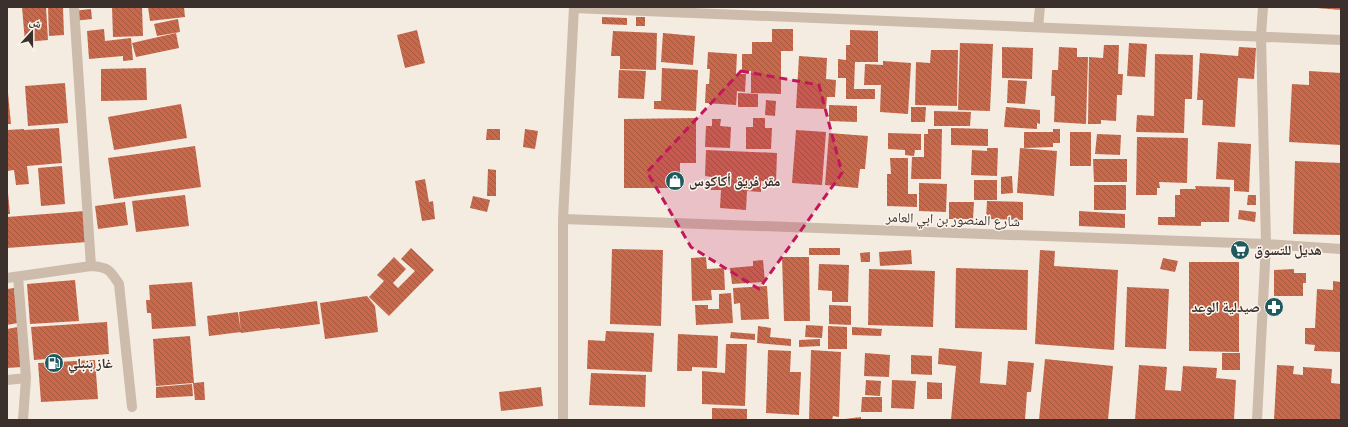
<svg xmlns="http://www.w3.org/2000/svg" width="1348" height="427" font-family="Signika,'Noto Naskh Arabic',sans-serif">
  <defs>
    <pattern id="building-back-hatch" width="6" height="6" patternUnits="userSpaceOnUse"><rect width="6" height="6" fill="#c8694b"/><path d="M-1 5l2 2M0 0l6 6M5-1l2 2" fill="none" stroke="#a4573f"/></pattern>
  </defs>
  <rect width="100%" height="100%" fill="#f4ebe1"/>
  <path fill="url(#building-back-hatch)" d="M 22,7 L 46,7 L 48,40 L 25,42 Z
    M 48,7 L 63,7 L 64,35 L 49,36 Z
    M 112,7 L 142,7 L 143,36 L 113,37 Z
    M 148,7 L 184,7 L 185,17 L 150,21 Z
    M 1317,7 L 1341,7 L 1341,10 L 1317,8 Z
    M 91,9 L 92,19 L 73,21 L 72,11 Z
    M 602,17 L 627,18 L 627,25 L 602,24 Z
    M 636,17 L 645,17 L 645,26 L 636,26 Z
    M 178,19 L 180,32 L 157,36 L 154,24 Z
    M 104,29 L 105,41 L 131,38 L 133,60 L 123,61 L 123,56 L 89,59 L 87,31 Z
    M 772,29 L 793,29 L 793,51 L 781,51 L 781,94 L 751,93 L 751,71 L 742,71 L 742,54 L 752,54 L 752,42 L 772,42 Z
    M 417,30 L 425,63 L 405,68 L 397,35 Z
    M 850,30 L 878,31 L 878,62 L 855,62 L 854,89 L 875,89 L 875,99 L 846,99 L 846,78 L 838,78 L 838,59 L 846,60 L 846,45 L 850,45 Z
    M 613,31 L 657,33 L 656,70 L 620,69 L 620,56 L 611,56 Z
    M 176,33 L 179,48 L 136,57 L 132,43 Z
    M 663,33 L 695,36 L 693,65 L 661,62 Z
    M 960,43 L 993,44 L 990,111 L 958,110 Z
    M 1129,43 L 1147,44 L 1145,77 L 1127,76 Z
    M 1104,45 L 1119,45 L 1118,74 L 1123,74 L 1122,95 L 1117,95 L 1116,121 L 1101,120 L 1101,124 L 1088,124 L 1089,57 L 1103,58 Z
    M 1002,47 L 1033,48 L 1032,79 L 1002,78 Z
    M 1059,47 L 1077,48 L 1077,57 L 1088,57 L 1086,124 L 1054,122 L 1055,96 L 1051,96 L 1052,70 L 1058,70 Z
    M 1239,47 L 1256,48 L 1254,79 L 1238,78 L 1235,127 L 1202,125 L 1203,100 L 1197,100 L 1200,53 L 1238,56 Z
    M 931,50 L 958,50 L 957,106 L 915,105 L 916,62 L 930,63 Z
    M 708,52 L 737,54 L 736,74 L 746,74 L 745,92 L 737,91 L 736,105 L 705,103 L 706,84 L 709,84 L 710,69 L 707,69 Z
    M 1155,54 L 1193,55 L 1192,99 L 1185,99 L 1184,133 L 1136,132 L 1137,115 L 1154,116 Z
    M 799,56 L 827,58 L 826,79 L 836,80 L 835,97 L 827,97 L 826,109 L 796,108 Z
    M 883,61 L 911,63 L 908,114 L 880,112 L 881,85 L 864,85 L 865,64 L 883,65 Z
    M 146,68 L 147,100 L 101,101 L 101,69 Z
    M 662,68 L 698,70 L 696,111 L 654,109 L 654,101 L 661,101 Z
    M 619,70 L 646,71 L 644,99 L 618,98 Z
    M 1309,71 L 1341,73 L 1341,145 L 1289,142 L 1292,84 L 1309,85 Z
    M 1008,80 L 1027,81 L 1025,104 L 1007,103 Z
    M 65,83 L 68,123 L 28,126 L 25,86 Z
    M 7,93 L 8,93 L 11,124 L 7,124 Z
    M 738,93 L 758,94 L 758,107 L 738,107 Z
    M 766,100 L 776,101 L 775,116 L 765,115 Z
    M 181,104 L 187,138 L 114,150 L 108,117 Z
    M 829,105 L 857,106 L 857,122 L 829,121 Z
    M 911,107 L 926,107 L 925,122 L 911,122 Z
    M 1006,107 L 1040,110 L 1040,124 L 1037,123 L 1037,129 L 1004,127 Z
    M 934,111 L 971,112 L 970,126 L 934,126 Z
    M 696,118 L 696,163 L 680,163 L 680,188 L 624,188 L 624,119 Z
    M 753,118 L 765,118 L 765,128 L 772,128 L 771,149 L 746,149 L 746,127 L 753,127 Z
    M 712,119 L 721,119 L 720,126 L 731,127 L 730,148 L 705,147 L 706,126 L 712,126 Z
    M 59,128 L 62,163 L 27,166 L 29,184 L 16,185 L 14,170 L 7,171 L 7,130 L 24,129 L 24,130 Z
    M 951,128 L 988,129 L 988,146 L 951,145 Z
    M 487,129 L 500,129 L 500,140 L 486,140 Z
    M 525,129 L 538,131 L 535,149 L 523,147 Z
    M 928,129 L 942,129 L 941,179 L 911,179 L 912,157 L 924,157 L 924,134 L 928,134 Z
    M 1053,129 L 1060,129 L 1060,143 L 1053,143 L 1053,147 L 1024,148 L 1024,132 L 1053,132 Z
    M 796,130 L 826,132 L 822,185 L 792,183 Z
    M 1070,132 L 1091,132 L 1091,166 L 1070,166 Z
    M 829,133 L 868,136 L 865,169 L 860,169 L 858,188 L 825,185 Z
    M 888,133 L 921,134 L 921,150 L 915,150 L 914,156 L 905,155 L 905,150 L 888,149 Z
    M 1097,134 L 1121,135 L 1120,155 L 1095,154 Z
    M 1137,137 L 1188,138 L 1187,183 L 1159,182 L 1160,188 L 1157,188 L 1157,195 L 1136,195 Z
    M 1218,142 L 1251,144 L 1249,192 L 1234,191 L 1234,180 L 1216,179 Z
    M 195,146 L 201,187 L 114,199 L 108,158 Z
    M 987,148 L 998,148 L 997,176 L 971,175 L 972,150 L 987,151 Z
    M 1020,148 L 1057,151 L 1054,196 L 1017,193 Z
    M 706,150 L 777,153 L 776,182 L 761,181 L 761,192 L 747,191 L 746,210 L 720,208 L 721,190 L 711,190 L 712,177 L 705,176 Z
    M 890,158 L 908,158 L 908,194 L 917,194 L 917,207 L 887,206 L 887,174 L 891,174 Z
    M 1093,159 L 1127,159 L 1127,182 L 1094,182 Z
    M 1295,161 L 1341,163 L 1341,235 L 1293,234 Z
    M 62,166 L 65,204 L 41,206 L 38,168 Z
    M 488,169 L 496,170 L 496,196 L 487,196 Z
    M 1012,176 L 1013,193 L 1001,194 L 1001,177 Z
    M 425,179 L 429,202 L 433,201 L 435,219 L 422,221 L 415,181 Z
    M 974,180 L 997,180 L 997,200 L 974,200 Z
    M 919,183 L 947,184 L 946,212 L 919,211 Z
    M 1094,185 L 1126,185 L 1126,210 L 1094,210 Z
    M 1195,186 L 1230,187 L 1229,222 L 1201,222 L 1201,226 L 1158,225 L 1158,217 L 1175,217 L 1175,195 L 1180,195 L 1180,189 L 1196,189 Z
    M 7,193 L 8,193 L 10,214 L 7,214 Z
    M 185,195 L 189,226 L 136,232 L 132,201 Z
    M 1248,195 L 1256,195 L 1256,205 L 1247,205 Z
    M 473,196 L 490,200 L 487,212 L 470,208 Z
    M 987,201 L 1023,202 L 1023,220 L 986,219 Z
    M 125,202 L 128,225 L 98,229 L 95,206 Z
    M 949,202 L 974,202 L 973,219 L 949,219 Z
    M 1239,210 L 1256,212 L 1255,222 L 1238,219 Z
    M 85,211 L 87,242 L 7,248 L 7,217 Z
    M 1079,211 L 1125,214 L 1125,228 L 1079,226 Z
    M 411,248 L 434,270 L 389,316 L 369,297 L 384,281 L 377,275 L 394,257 L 406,269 L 393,283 L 398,288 L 415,271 L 401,259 Z
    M 809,248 L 840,248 L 840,255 L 809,255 Z
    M 612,249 L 663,250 L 661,326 L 610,324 Z
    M 911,250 L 912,264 L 880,266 L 879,252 Z
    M 1040,250 L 1055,251 L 1054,266 L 1118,270 L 1114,350 L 1035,344 Z
    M 870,252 L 870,262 L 861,262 L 860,253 Z
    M 706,257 L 707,269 L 724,268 L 725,290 L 711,290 L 712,300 L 692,301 L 691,258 Z
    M 782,257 L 809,257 L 810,321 L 784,321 Z
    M 1163,258 L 1178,261 L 1175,272 L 1160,269 Z
    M 763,260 L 765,282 L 732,284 L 730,268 L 753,266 L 753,261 Z
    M 1189,262 L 1239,262 L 1239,352 L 1189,351 Z
    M 819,264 L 849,265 L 848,302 L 832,302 L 832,291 L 818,290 Z
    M 956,268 L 1028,270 L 1027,330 L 955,328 Z
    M 869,269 L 935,271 L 933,327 L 868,325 Z
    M 1294,269 L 1294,273 L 1306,273 L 1306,283 L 1303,283 L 1303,296 L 1274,296 L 1274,270 Z
    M 75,280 L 79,321 L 30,324 L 27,284 Z
    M 1333,281 L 1341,282 L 1341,352 L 1314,351 L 1315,345 L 1305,344 L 1305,328 L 1315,328 L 1317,289 L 1333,290 Z
    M 192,282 L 196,326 L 152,329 L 151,313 L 147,313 L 146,300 L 150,300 L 149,285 Z
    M 767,286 L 769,319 L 741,320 L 740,303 L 734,304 L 733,288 Z
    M 1127,287 L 1169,289 L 1166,349 L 1125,347 Z
    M 14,288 L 18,323 L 7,325 L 7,289 Z
    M 731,293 L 733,323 L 696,325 L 695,305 L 708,305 L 708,309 L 719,309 L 719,294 Z
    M 367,296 L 375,306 L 378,332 L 325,339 L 320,303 Z
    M 317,301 L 320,324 L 280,329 L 280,328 L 241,333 L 239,312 Z
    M 829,305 L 851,306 L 851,325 L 829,324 Z
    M 238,312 L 241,332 L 209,336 L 207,316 Z
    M 107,322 L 109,354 L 34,360 L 31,327 Z
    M 806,325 L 823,326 L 822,338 L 805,337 Z
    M 758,326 L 771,328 L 770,337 L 791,339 L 791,346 L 757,343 Z
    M 828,326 L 847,327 L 847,349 L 828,349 Z
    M 18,327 L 22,367 L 7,368 L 7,329 Z
    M 852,327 L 882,329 L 881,336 L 852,335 Z
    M 606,331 L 654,333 L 652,372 L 587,369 L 588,340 L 605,341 Z
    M 731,332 L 755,334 L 755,340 L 730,338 Z
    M 678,334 L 718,336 L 717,368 L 692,367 L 692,371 L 677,371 Z
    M 190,336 L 194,383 L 204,382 L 205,400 L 195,400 L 193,383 L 156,386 L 153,339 Z
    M 820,339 L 820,346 L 799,347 L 799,340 Z
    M 726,344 L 747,344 L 745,406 L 702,404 L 702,371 L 725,373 Z
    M 939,348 L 982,352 L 980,383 L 1006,385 L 1008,361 L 1034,363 L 1031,392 L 1027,392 L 1025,420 L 951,420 L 956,366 L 938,364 Z
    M 768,350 L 791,351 L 790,372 L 801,372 L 799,415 L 766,413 Z
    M 811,350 L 841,352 L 839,417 L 833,416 L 832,420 L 809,420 Z
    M 865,353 L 890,355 L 889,377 L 864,376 Z
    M 1222,353 L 1240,353 L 1240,370 L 1222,370 Z
    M 911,355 L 932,356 L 932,375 L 911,374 Z
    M 1045,359 L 1113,366 L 1108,420 L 1039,420 Z
    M 95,360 L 98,399 L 41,402 L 38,363 Z
    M 1139,365 L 1167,367 L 1165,390 L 1181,391 L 1183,366 L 1217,368 L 1216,378 L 1236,380 L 1234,420 L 1135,420 Z
    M 1277,365 L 1294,366 L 1293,374 L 1303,375 L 1303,367 L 1332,369 L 1331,383 L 1341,384 L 1341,420 L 1274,420 Z
    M 591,373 L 646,375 L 645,407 L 589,405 Z
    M 866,380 L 881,381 L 880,396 L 865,395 Z
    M 892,380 L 916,381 L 914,409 L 891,408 Z
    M 927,382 L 942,383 L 942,399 L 927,399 Z
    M 192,384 L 193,396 L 156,398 L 156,387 Z
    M 541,387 L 543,406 L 501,411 L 499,392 Z
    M 862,397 L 882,397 L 882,412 L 861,412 Z
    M 712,408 L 747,409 L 747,420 L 712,419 Z
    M 861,417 L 861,420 L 845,420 L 845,419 Z"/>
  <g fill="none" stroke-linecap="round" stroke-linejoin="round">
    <path stroke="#cdbbac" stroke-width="10" d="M 74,7 L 91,266
      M 574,8 L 1341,40
      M 1038,27 L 1040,7
      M 563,219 L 1266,244 L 1341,249
      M 18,277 L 26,378 L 23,420
      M 7,278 L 91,266 C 108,267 110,270 119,284 L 132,407
      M 7,380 L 26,378
      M 563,420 L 563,219 L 574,7
      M 1257,420 L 1266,244 L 1261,36 L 1263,7"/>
  </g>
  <path fill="#c2185b" fill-opacity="0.2" stroke="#c2185b" stroke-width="3" stroke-dasharray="8 5" stroke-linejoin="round" d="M 741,71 L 819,85 L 842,173 L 759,289 L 691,247 L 647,172 Z"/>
  <defs>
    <symbol id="shop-disc" viewBox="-11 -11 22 22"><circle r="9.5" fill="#1f5a5e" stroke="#fbf5ee"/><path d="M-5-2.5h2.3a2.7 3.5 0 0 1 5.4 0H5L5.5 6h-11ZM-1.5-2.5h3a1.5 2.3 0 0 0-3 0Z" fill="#fff"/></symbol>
    <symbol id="supermarket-disc" viewBox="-11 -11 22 22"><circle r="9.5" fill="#1f5a5e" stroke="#fbf5ee"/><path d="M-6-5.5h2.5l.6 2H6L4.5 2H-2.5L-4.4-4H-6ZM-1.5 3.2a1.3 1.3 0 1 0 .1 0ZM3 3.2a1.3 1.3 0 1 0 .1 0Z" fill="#fff"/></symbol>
    <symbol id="pharmacy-disc" viewBox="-11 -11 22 22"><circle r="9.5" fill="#1f5a5e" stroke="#fbf5ee"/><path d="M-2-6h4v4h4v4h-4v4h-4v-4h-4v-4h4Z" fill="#fff"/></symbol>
    <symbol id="fuel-disc" viewBox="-11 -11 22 22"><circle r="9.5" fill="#1f5a5e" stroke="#fbf5ee"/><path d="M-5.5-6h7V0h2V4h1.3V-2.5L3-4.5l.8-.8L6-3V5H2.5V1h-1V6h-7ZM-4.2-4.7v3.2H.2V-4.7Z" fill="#fff"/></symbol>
  </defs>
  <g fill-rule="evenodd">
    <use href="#shop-disc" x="664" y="170" width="22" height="22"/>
    <use href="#supermarket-disc" x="1229" y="239" width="22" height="22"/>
    <use href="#pharmacy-disc" x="1263" y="296" width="22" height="22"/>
    <use href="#fuel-disc" x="43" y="352" width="22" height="22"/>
  </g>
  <g text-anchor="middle" stroke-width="3" stroke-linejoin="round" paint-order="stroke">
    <g font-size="14" font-weight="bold" fill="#3b302b" stroke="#fbf5ee" text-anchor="start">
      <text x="689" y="186">مقر فريق أكاكوس</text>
      <text x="1254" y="255">هديل للتسوق</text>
      <text x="1260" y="312" text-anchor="end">صيدلية الوعد</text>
      <text x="68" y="368">غاز بنبلي</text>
    </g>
    <g font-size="14" fill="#3b302b" stroke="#fbf5ee">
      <text transform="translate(953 219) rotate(2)" y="5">شارع المنصور بن ابي العامر</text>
    </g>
  </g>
  <rect width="1348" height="427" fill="none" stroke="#3b302b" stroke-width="16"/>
  <g transform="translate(32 32) rotate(21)" stroke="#fbf5ee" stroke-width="3" paint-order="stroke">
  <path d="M0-3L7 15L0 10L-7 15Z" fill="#3b302b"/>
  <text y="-6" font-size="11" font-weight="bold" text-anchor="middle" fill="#3b302b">ش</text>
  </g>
</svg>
